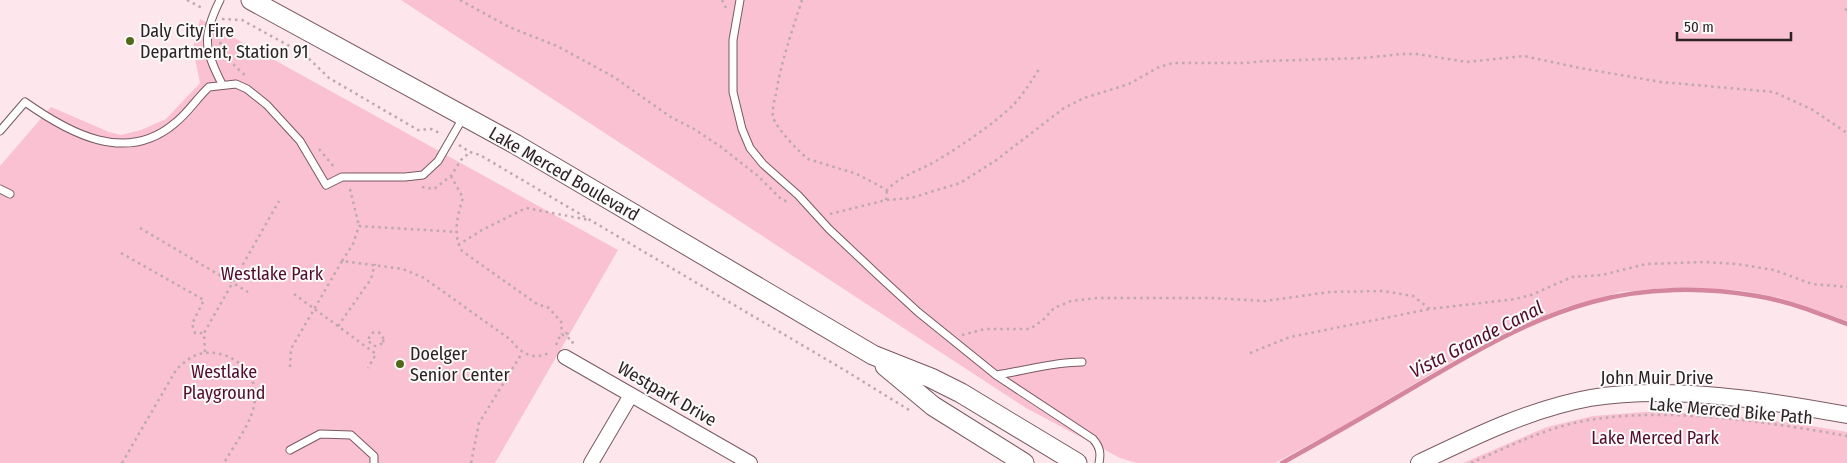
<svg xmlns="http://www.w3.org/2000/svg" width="1847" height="463" font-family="'Fira Sans Condensed',sans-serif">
  <rect width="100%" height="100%" fill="#fde6ec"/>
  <path fill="#f9c1d1" d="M 401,0 L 1847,0 L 1847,321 L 1781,298 L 1738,290 L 1665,288 L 1621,292 L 1566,307 L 1515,328 L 1466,353 L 1338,429 L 1275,463 L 1137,463 L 1120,458 L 1026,408 Z
    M 200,19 L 618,250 L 495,463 L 0,463 L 0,166 L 51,107 L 109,132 L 121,135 L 141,130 L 166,119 L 200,83 L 193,48 Z
    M 1644,412 C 1712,412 1780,420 1847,432 L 1847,463 L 1463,463 L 1547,427 L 1593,416 Z"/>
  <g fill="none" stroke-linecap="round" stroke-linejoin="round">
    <path stroke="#d4869e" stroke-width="4.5" d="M 1282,463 C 1327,438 1372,412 1416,386 C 1472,353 1529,319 1592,302 C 1645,287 1704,287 1757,296 C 1788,301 1818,313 1847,324"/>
    <defs>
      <path id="service" d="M 220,0 C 202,36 204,49 222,84
        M 740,0 L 733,40 L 733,92 L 742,129 L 750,148 L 763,164 L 798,195 L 829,229 L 881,278 L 918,312 L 996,375 L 1093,439 C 1100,447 1101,453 1099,463
        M 0,131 L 25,102 C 69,133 126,165 175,123 C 188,113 197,98 209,87 L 236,84 L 247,89 L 267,105 L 300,141 L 326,185 L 342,177 L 405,177 L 423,175 L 438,161 L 464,116
        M 0,189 L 10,194
        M 996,375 C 1025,371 1052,362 1082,362
        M 290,450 L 320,434 L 351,435 L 374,456 L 374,463"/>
      <path id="minor" d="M 565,357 L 750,463
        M 591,463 L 631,395"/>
      <path id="tertiary" d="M 1419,463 C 1473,437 1530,409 1590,398 C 1670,385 1767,400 1847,415"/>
      <path id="secondary" d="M 251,0 L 515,144 L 873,355 L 931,378 L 961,393 L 1077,463
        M 885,366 L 933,406 L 1024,463"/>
    </defs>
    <use href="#service" stroke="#795962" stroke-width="9"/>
    <use href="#minor" stroke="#795962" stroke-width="16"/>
    <use href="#tertiary" stroke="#795962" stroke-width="18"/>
    <use href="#secondary" stroke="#795962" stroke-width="21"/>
    <path stroke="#bda9ae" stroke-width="2.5" stroke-dasharray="2.5 4" stroke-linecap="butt" d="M 187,0 L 204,9
      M 460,0 L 509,27 L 557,46 L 614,77 L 669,116 L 694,129 L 721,147 L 758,176 L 782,200 L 789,202
      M 722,0 L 727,10
      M 802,0 C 792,31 781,62 776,94 C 774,101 772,110 773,117 C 776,128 799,152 808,159 L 857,174 L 887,190 C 901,175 919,171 936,161 C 958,148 997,122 1014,104 C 1024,93 1031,82 1039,69
      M 1845,9 L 1847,10
      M 222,19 L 242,20 L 304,54 L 329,78 L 418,130 L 431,129 L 442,134
      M 220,42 C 223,54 235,67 245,75
      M 459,145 L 470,152 L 480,155 L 846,371 L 909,410
      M 319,149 L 335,168
      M 451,176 L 463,198 C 458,213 452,236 462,251 L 537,304 L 549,308 L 562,323 L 561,334
      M 422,187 L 434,189 L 451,176 L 461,160 L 470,152
      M 350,189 L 359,226
      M 886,200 L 887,190
      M 830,214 L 886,200 L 911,198 L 960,183 L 995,161 L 1064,108 L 1084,98 L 1129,84 L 1159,67 L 1173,63 L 1243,63 L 1267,61 L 1363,58 L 1402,54 L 1417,54 L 1467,62 L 1524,56 L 1580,68 L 1661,82 L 1774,92 L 1813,110 L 1847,133
      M 140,228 L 248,292
      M 458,245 L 482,230 L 526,208 L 589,220
      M 121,253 L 204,300 L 192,324 L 195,333 L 204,333
      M 342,261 L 353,244 L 359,226 L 458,232
      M 294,294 L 376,354 L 368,368
      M 338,326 L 371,279 L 375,264
      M369 339a7 7 0 1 1 14 0a7 7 0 1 1-14 0Z
      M 962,335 L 985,329 L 1030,329 L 1043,320 L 1054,308 L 1071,301 L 1096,298 L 1212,298 L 1265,301 L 1330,292 L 1383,291 L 1413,296 L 1430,309 L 1515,299 L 1531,295 L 1572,277 L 1602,275 L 1646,264 L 1704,262 L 1737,264 L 1774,270 L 1812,284 L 1847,287
      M 382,341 L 387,341
      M 556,345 L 561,334 L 565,336 L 566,333 L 568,334 L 567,337 L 573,341 L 572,344
      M 205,352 L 204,333 L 279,201
      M 1250,353 L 1290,337 L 1430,309
      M 290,367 L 291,349 L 342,261 L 403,269 L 424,278 L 511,340 C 521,354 534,361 551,352
      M 122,463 L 176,370 C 184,362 193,354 205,353 C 231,350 257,371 255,398 C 254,421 235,443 224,463
      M 471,463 L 479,423 L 522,353
      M 1471,463 C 1503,449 1535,433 1570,424 C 1652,404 1764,421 1847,436"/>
    <use href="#service" stroke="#fff" stroke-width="7"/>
    <use href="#minor" stroke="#fff" stroke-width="14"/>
    <use href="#tertiary" stroke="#fff" stroke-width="16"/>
    <use href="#secondary" stroke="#fff" stroke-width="19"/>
  </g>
  <g fill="#516a1a" stroke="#fafafa" stroke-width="2">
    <circle cx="130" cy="41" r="5"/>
    <circle cx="400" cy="364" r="5"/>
  </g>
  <g text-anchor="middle" stroke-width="4" stroke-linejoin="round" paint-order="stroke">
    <g font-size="18" fill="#2e2124" stroke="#fafafa" text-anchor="start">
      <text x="140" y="37">Daly City Fire<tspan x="140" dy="21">Department, Station 91</tspan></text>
      <text x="410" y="360">Doelger<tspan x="410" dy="21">Senior Center</tspan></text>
    </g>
    <g font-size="18" fill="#2e2124" stroke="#fafafa">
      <text transform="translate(564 174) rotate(30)" y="6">Lake Merced Boulevard</text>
      <text x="1657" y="384">John Muir Drive</text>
      <text transform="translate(667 394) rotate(30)" y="6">Westpark Drive</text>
      <text transform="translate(1731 411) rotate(5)" y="6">Lake Merced Bike Path</text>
    </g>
    <g font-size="18" fill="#530c2b" stroke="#fafafa">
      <text x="272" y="280">Westlake Park</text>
      <text x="224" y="378">Westlake<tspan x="224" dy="21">Playground</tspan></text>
      <text x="1655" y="444">Lake Merced Park</text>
    </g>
    <g font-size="19" font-style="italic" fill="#520c2a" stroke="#fafafa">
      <text transform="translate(1476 339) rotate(-27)" y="7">Vista Grande Canal</text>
    </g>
  </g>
  <path d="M1677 32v8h114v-8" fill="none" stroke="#2e2124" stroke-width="2.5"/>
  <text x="1684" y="32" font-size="15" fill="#2e2124" stroke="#fafafa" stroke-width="4" paint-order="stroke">50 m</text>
</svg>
